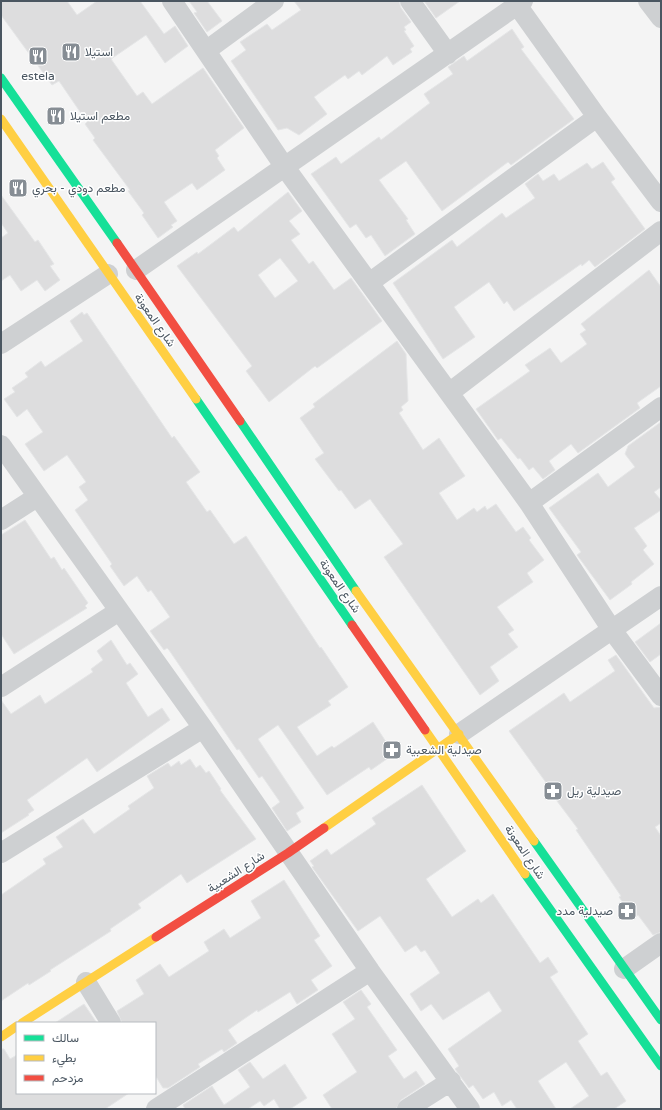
<svg xmlns="http://www.w3.org/2000/svg" width="662" height="1110" font-family="'Varela Round',Vazirmatn,sans-serif">
  <rect width="100%" height="100%" fill="#f4f4f4"/>
  <path fill="#ddddde" stroke="#e5e6e7" fill-rule="evenodd" d="M 1,1 L 67,1 L 77,15 L 97,1 L 140,1 L 164,34 L 175,26 L 188,46 L 165,63 L 146,35 L 111,59 L 137,96 L 143,92 L 152,104 L 203,68 L 244,128 L 215,150 L 219,156 L 217,158 L 225,170 L 197,190 L 192,183 L 164,202 L 177,221 L 171,225 L 173,227 L 158,238 L 142,215 L 144,213 L 128,191 L 130,190 L 93,140 L 95,138 L 85,124 L 87,122 L 59,81 L 52,85 L 1,15 Z
    M 189,1 L 207,1 L 222,21 L 207,32 L 194,13 L 197,12 Z
    M 294,1 L 399,1 L 401,8 L 411,22 L 404,27 L 406,30 L 404,31 L 414,46 L 410,49 L 412,52 L 393,65 L 387,56 L 362,75 L 359,71 L 348,79 L 345,75 L 314,97 L 327,114 L 299,135 L 287,128 L 278,130 L 231,61 L 246,50 L 240,42 L 267,24 L 272,30 L 301,10 Z
    M 424,1 L 460,1 L 436,18 Z
    M 512,29 L 524,47 L 521,49 L 574,119 L 511,165 L 508,162 L 442,211 L 406,161 L 379,180 L 408,219 L 406,220 L 415,234 L 385,256 L 371,235 L 366,238 L 356,224 L 350,228 L 311,174 L 336,157 L 341,164 L 379,137 L 381,140 L 430,103 L 424,94 L 453,74 L 448,67 L 464,56 L 467,61 Z
    M 603,162 L 615,179 L 611,182 L 645,229 L 595,267 L 589,260 L 582,266 L 581,264 L 514,311 L 507,301 L 504,304 L 489,282 L 454,307 L 475,337 L 443,359 L 393,283 L 452,240 L 457,247 L 502,213 L 506,218 L 535,198 L 525,184 L 538,174 L 543,181 L 554,174 L 559,181 L 587,163 L 592,169 Z
    M 288,192 L 302,211 L 289,221 L 300,234 L 291,240 L 309,264 L 313,261 L 334,290 L 351,278 L 382,321 L 317,368 L 315,366 L 269,402 L 246,371 L 252,366 L 177,266 L 197,252 L 198,254 L 234,227 L 238,232 ZM 280,258 L 298,281 L 275,298 L 258,275 Z
    M 1,195 L 35,242 L 38,240 L 54,264 L 50,266 L 60,280 L 45,291 L 37,280 L 21,291 L 10,275 L 1,281 L 1,238 L 8,233 L 1,223 Z
    M 649,270 L 661,287 L 661,386 L 637,403 L 640,408 L 578,453 L 571,444 L 549,461 L 555,470 L 543,479 L 533,467 L 529,470 L 520,458 L 518,459 L 501,438 L 498,440 L 476,409 L 530,371 L 525,365 L 550,348 L 561,363 L 587,344 L 580,334 L 586,330 L 581,324 Z
    M 82,312 L 84,315 L 87,313 L 172,438 L 174,436 L 200,472 L 186,482 L 207,512 L 210,510 L 234,544 L 246,536 L 320,648 L 321,647 L 348,687 L 328,701 L 331,705 L 297,727 L 317,756 L 332,746 L 334,748 L 373,722 L 394,754 L 371,770 L 369,767 L 327,795 L 278,725 L 258,739 L 304,808 L 296,813 L 301,822 L 287,831 L 272,808 L 280,802 L 262,776 L 259,778 L 239,749 L 237,750 L 169,650 L 167,648 L 164,650 L 150,631 L 170,617 L 151,590 L 148,592 L 137,576 L 124,586 L 110,566 L 112,564 L 75,510 L 88,500 L 79,487 L 86,482 L 67,455 L 44,471 L 25,444 L 43,432 L 27,409 L 17,417 L 4,399 L 15,392 L 12,388 L 28,377 L 25,373 L 41,361 L 45,367 L 83,341 L 70,321 Z
    M 397,341 L 406,354 L 408,401 L 401,407 L 403,410 L 399,413 L 423,450 L 439,438 L 465,476 L 439,493 L 457,520 L 474,508 L 477,512 L 485,506 L 487,510 L 496,504 L 516,532 L 523,527 L 531,538 L 529,540 L 544,560 L 527,573 L 533,582 L 497,607 L 514,630 L 508,634 L 518,647 L 490,667 L 499,681 L 480,695 L 384,557 L 403,544 L 370,499 L 355,509 L 341,490 L 339,491 L 315,459 L 324,453 L 300,418 L 315,407 L 313,404 Z
    M 661,422 L 661,487 L 654,492 L 661,500 L 661,510 L 634,528 L 647,546 L 643,550 L 654,564 L 631,582 L 632,584 L 610,600 L 577,555 L 581,552 L 549,508 L 598,473 L 608,487 L 635,467 L 625,454 L 628,446 Z
    M 25,520 L 51,559 L 54,557 L 62,570 L 64,568 L 88,603 L 85,606 L 87,608 L 14,654 L 1,634 L 1,535 Z
    M 661,623 L 661,654 L 650,662 L 635,642 Z
    M 111,640 L 127,665 L 130,663 L 138,674 L 126,683 L 148,717 L 162,708 L 170,720 L 97,772 L 87,758 L 27,800 L 34,810 L 28,814 L 29,815 L 1,833 L 1,700 L 11,714 L 40,695 L 45,704 L 93,672 L 91,669 L 103,660 L 97,651 Z
    M 616,655 L 654,708 L 661,707 L 661,823 L 655,827 L 661,836 L 661,932 L 653,935 L 638,915 L 634,918 L 619,897 L 621,896 L 576,830 L 578,829 L 545,785 L 547,784 L 509,731 L 564,693 L 570,702 L 615,671 L 608,660 Z
    M 190,759 L 196,768 L 200,765 L 206,773 L 209,771 L 221,789 L 220,790 L 256,839 L 187,883 L 181,874 L 138,904 L 141,908 L 110,929 L 111,931 L 50,970 L 51,971 L 29,985 L 28,983 L 1,1001 L 1,895 L 46,864 L 43,859 L 63,847 L 56,837 L 83,819 L 94,834 L 130,809 L 128,806 L 154,788 L 147,776 L 168,763 L 171,767 L 179,761 L 181,765 Z
    M 422,785 L 466,851 L 426,879 L 452,917 L 478,899 L 481,903 L 493,894 L 540,963 L 548,957 L 558,972 L 550,977 L 588,1034 L 578,1041 L 601,1076 L 607,1072 L 626,1101 L 614,1109 L 570,1109 L 589,1096 L 566,1062 L 538,1081 L 556,1109 L 517,1109 L 511,1100 L 502,1106 L 494,1092 L 483,1099 L 473,1085 L 469,1088 L 455,1069 L 459,1066 L 448,1049 L 502,1011 L 489,991 L 443,1020 L 431,1004 L 421,1011 L 410,994 L 440,973 L 425,950 L 421,952 L 416,945 L 405,952 L 380,916 L 358,931 L 312,867 L 314,866 L 310,861 L 327,849 L 331,855 L 376,824 L 372,818 Z
    M 284,880 L 320,936 L 314,940 L 332,966 L 311,980 L 318,990 L 297,1004 L 290,992 L 258,1012 L 257,1010 L 228,1030 L 237,1043 L 224,1052 L 222,1049 L 198,1064 L 200,1067 L 168,1088 L 163,1088 L 155,1075 L 155,1023 L 122,1023 L 117,1011 L 144,994 L 136,980 L 160,964 L 169,977 L 209,951 L 204,942 L 224,929 L 230,938 L 261,918 L 251,901 Z
    M 361,990 L 371,1004 L 367,1007 L 397,1050 L 388,1056 L 404,1079 L 416,1071 L 425,1084 L 401,1100 L 396,1109 L 332,1109 L 323,1095 L 357,1072 L 332,1034 L 355,1019 L 343,1002 Z
    M 84,1004 L 97,1023 L 55,1023 Z
    M 1,1049 L 4,1049 L 10,1059 L 17,1055 L 17,1093 L 129,1093 L 105,1109 L 1,1109 Z
    M 250,1062 L 263,1079 L 285,1064 L 307,1098 L 290,1109 L 280,1109 L 274,1099 L 264,1106 L 260,1101 L 248,1109 L 185,1109 L 183,1105 L 212,1086 L 224,1105 L 250,1087 L 238,1070 Z"/>
  <g fill="none" stroke-linecap="round" stroke-linejoin="round">
    <path stroke="#ced0d2" stroke-width="20" d="M 172,1 L 284,166 L 529,503 L 612,630 L 661,696
      M 410,1 L 448,54
      M 648,1 L 661,18
      M 517,5 L 597,117 L 661,202
      M 207,50 L 274,1
      M 136,270 L 523,1
      M 369,283 L 597,117
      M 1,344 L 108,274
      M 449,393 L 661,231
      M 1,445 L 203,728 L 370,971 L 470,1109
      M 529,503 L 661,407
      M 1,520 L 37,497
      M 1,687 L 119,611
      M 459,734 L 661,596
      M 1,853 L 203,728
      M 624,969 L 661,943
      M 86,982 L 111,1023
      M 156,1109 L 370,971
      M 407,1109 L 451,1081"/>
    <path stroke="#16e098" stroke-width="9" d="M 1,78 L 117,243
      M 196,399 L 352,625
      M 240,421 L 356,591
      M 534,841 L 661,1020
      M 525,874 L 661,1066"/>
    <path stroke="#ffcf43" stroke-width="9" d="M 1,119 L 196,399
      M 356,591 L 534,841
      M 425,730 L 525,874
      M 324,828 L 459,734
      M 22,1023 L 156,937
      M 1,1037 L 17,1026"/>
    <path stroke="#f24e42" stroke-width="9" d="M 117,243 L 240,421
      M 352,625 L 425,730
      M 156,937 L 288,853 L 324,828"/>
  </g>
  <defs>
    <symbol id="restaurant-square" viewBox="-11 -11 22 22"><rect x="-9" y="-9" width="18" height="18" rx="4" fill="#868d94" stroke="#fff"/><path d="M-5-6h1v4h1v-4h1v4h1v-4h1v5L-1.5 .5V6h-2V.5L-5-1ZM5-6V6H3V1.5H1.5Q1.5-4 5-6Z" fill="#fff"/></symbol>
    <symbol id="pharmacy-square" viewBox="-11 -11 22 22"><rect x="-9" y="-9" width="18" height="18" rx="4" fill="#868d94" stroke="#fff"/><path d="M-2-6h4v4h4v4h-4v4h-4v-4h-4v-4h4Z" fill="#fff"/></symbol>
  </defs>
  <g fill-rule="evenodd">
    <use href="#restaurant-square" x="60" y="41" width="22" height="22"/>
    <use href="#restaurant-square" x="27" y="45" width="22" height="22"/>
    <use href="#restaurant-square" x="45" y="105" width="22" height="22"/>
    <use href="#restaurant-square" x="7" y="177" width="22" height="22"/>
    <use href="#pharmacy-square" x="381" y="739" width="22" height="22"/>
    <use href="#pharmacy-square" x="542" y="780" width="22" height="22"/>
    <use href="#pharmacy-square" x="616" y="900" width="22" height="22"/>
  </g>
  <g text-anchor="middle" stroke-width="3" stroke-linejoin="round" paint-order="stroke">
    <g font-size="12" fill="#4a5661" stroke="#fff" text-anchor="start">
      <text x="85" y="56">استيلا</text>
      <text x="38" y="80" text-anchor="middle">estela</text>
      <text x="70" y="120">مطعم استيلا</text>
      <text x="32" y="192">مطعم دودي - بحري</text>
      <text x="406" y="754">صيدلية الشعبية</text>
      <text x="567" y="795">صيدلية ريل</text>
      <text x="613" y="915" text-anchor="end">صيدلية مدد</text>
    </g>
    <g font-size="12" fill="#4a5661" stroke="#fff">
      <text transform="translate(155 320) rotate(55)" y="4">شارع المعونة</text>
      <text transform="translate(340 586) rotate(55)" y="4">شارع المعونة</text>
      <text transform="translate(525 852) rotate(56)" y="4">شارع المعونة</text>
      <text transform="translate(236 872) rotate(-33)" y="4">شارع الشعبية</text>
    </g>
  </g>
  <rect width="662" height="1110" fill="none" stroke="#4a5661" stroke-width="4"/>
  <rect x="16" y="1022" width="140" height="72" fill="#ffffff" stroke="#b7bbc0"/>
  <rect x="24" y="1035" width="20" height="6" fill="#16e098" stroke="#b7bbc0"/>
  <text x="52" y="1042" font-size="12" fill="#4a5661">سالك</text>
  <rect x="24" y="1055" width="20" height="6" fill="#ffcf43" stroke="#b7bbc0"/>
  <text x="52" y="1062" font-size="12" fill="#4a5661">بطيء</text>
  <rect x="24" y="1075" width="20" height="6" fill="#f24e42" stroke="#b7bbc0"/>
  <text x="52" y="1082" font-size="12" fill="#4a5661">مزدحم</text>
</svg>
